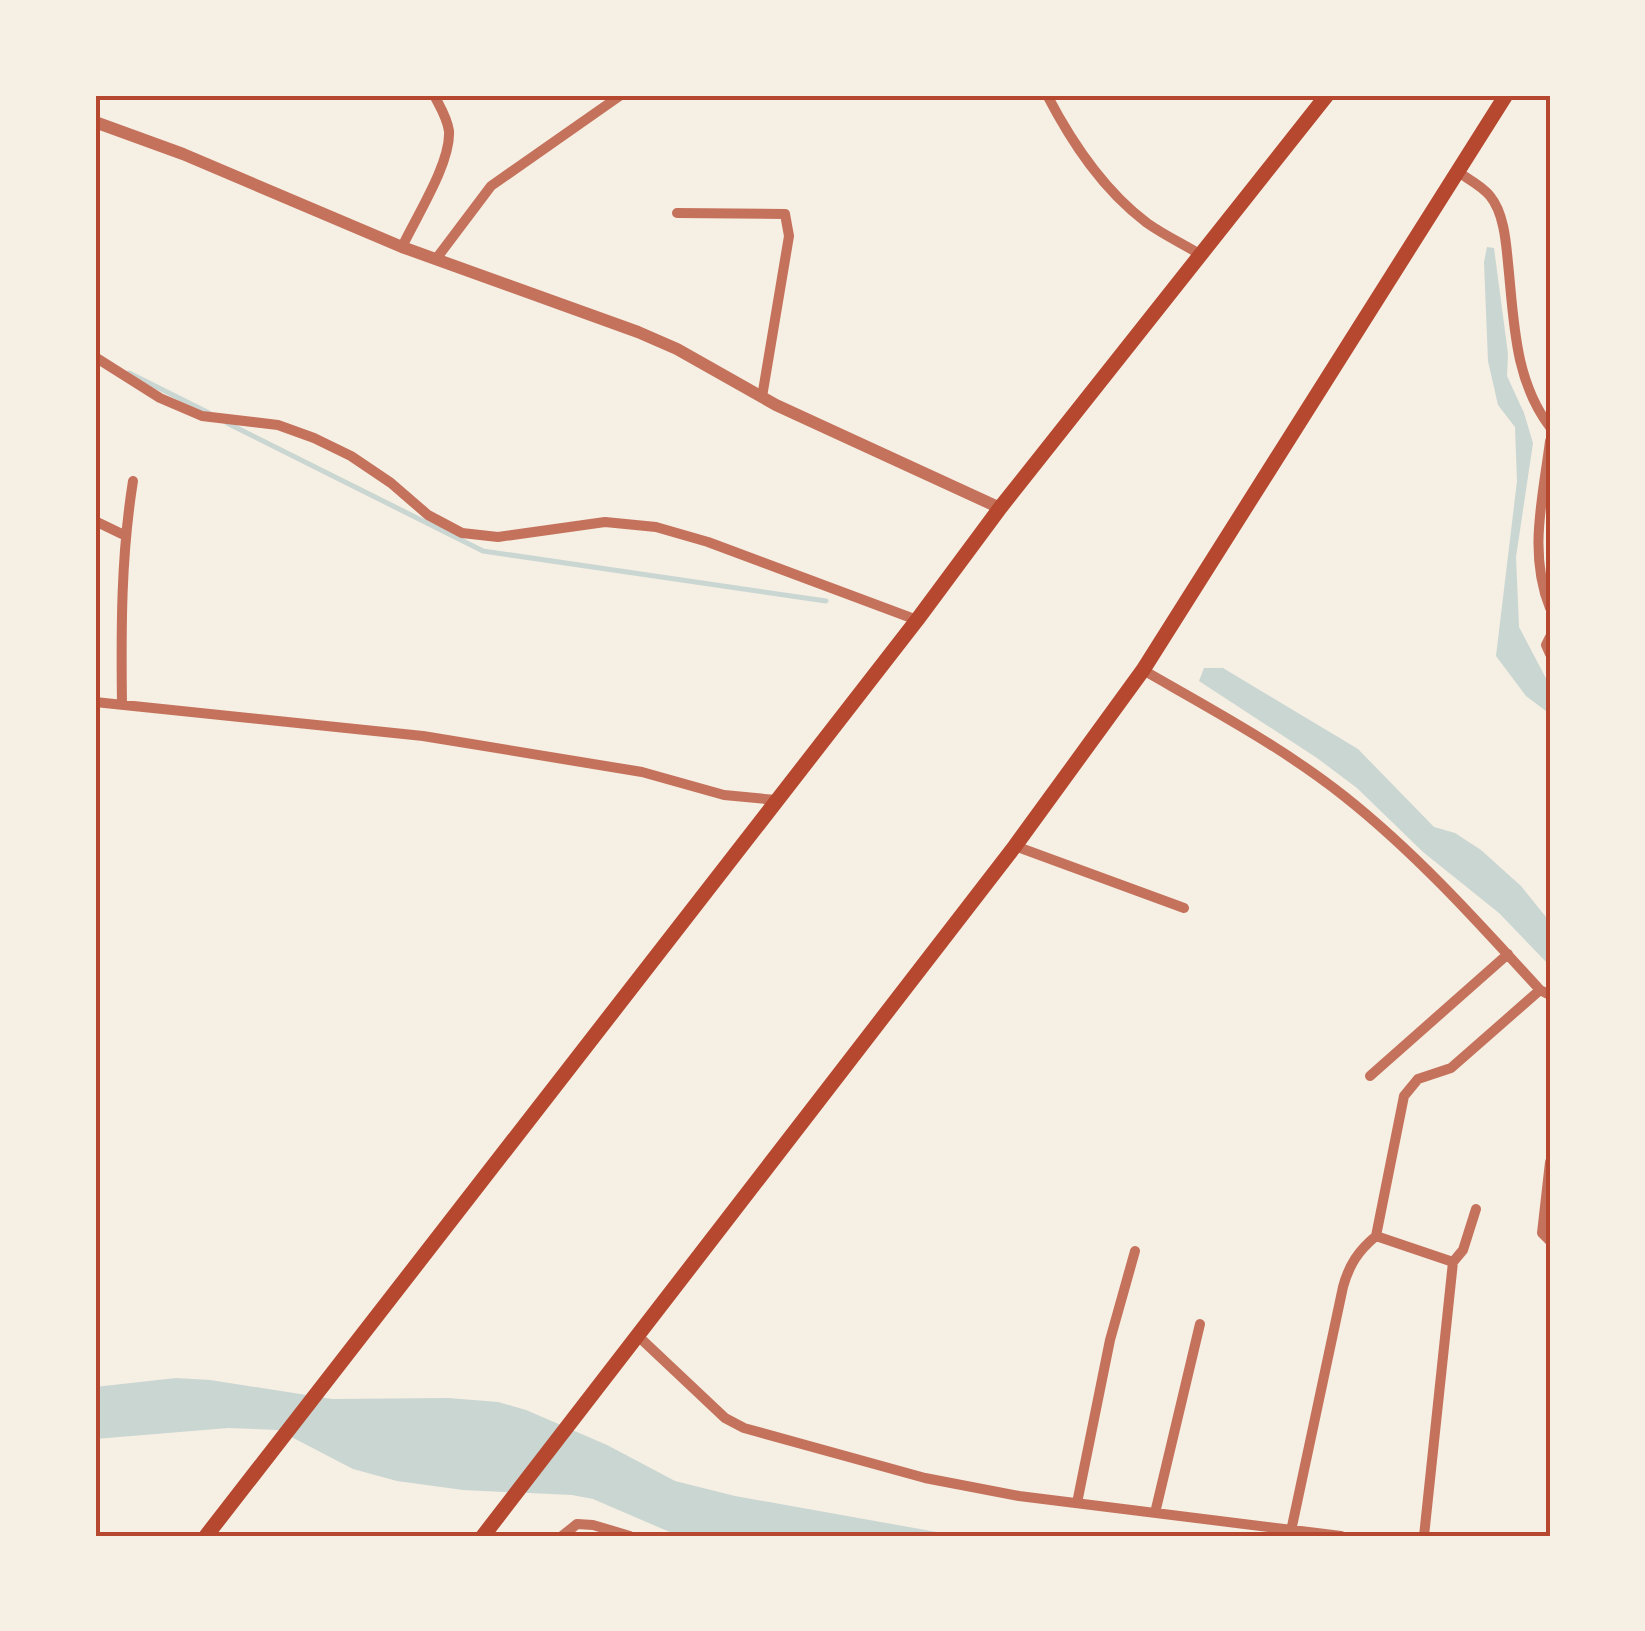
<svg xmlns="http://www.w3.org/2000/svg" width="1645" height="1631" font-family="'Playfair Display',serif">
  <rect width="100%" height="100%" fill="#f6efe4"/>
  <path fill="#c9d6d2" d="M 1487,247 L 1494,248 L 1508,354 L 1507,376 L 1524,413 L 1533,443 L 1516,557 L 1519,627 L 1550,686 L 1550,714 L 1526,696 L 1496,656 L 1517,481 L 1515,427 L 1498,405 L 1488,361 L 1484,262 Z
    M 1204,668 L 1223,668 L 1358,749 L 1434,827 L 1455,833 L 1481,850 L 1521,886 L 1550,922 L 1550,966 L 1499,913 L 1423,852 L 1357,788 L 1317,758 L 1199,681 Z
    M 176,1378 L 210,1380 L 332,1399 L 448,1398 L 498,1402 L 526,1410 L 607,1445 L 675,1481 L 735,1496 L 959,1536 L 679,1536 L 593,1499 L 572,1495 L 463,1490 L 397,1481 L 353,1469 L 278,1430 L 228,1428 L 95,1439 L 95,1387 Z"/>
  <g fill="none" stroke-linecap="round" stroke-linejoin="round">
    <path stroke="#c9d6d2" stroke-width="5" d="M 129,373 L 209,413
      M 227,423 L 483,551 L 826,601"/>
    <path stroke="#c5725c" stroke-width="10" d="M 1047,95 C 1072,143 1103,190 1147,223 C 1164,235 1183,244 1201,255
      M 1458,172 C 1468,179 1482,186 1490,196 C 1504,213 1506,242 1508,263 C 1514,320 1514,380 1550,427
      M 677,213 L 785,214 L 789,236 L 762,397
      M 402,247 C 416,217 451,163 449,131 C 447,117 440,107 434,95
      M 436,259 L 491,186 L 621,95
      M 95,357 L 160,398 L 202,416 L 278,425 L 314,438 L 351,456 L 391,483 L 428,515 L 462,533 L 498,537 L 605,522 L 656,527 L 708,542 L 917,620
      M 1550,441 C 1543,498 1528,553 1550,608
      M 95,521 L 124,535
      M 1550,637 L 1546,645 L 1550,654
      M 1143,670 C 1211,709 1282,747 1344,796 C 1416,853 1478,922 1540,990 L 1550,995
      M 95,702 L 423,736 L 642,772 L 724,795 L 776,800
      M 122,705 C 121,629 121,556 133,481
      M 1015,846 L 1184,908
      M 1370,1076 L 1508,954
      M 1550,1162 L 1542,1233 L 1550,1241
      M 1376,1236 L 1453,1262
      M 638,1336 L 725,1418 L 744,1428 L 925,1478 L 1019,1496 L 1341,1536
      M 1077,1503 L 1110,1340 L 1135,1251
      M 1155,1513 L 1200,1324
      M 1291,1531 L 1343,1287 C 1349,1265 1358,1251 1376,1236 L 1404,1096 L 1418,1079 L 1451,1068 L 1540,990
      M 562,1536 L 577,1524 L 593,1525 L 630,1536
      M 1424,1536 L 1453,1262 L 1463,1250 L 1476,1209"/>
    <path stroke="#c5725c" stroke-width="12" d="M 95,122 L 183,154 L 402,247 L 638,332 L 677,349 L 776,405 L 1000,508"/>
    <path stroke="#b5482f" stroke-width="15" d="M 206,1536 L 917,620 L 1000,508 L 1327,95
      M 483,1536 L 1015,846 L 1143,670 L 1506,95"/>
  </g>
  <rect width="1645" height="1631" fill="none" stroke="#f6efe4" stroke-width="195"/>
  <rect x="98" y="98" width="1450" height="1436" fill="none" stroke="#b5482f" stroke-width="4"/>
</svg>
